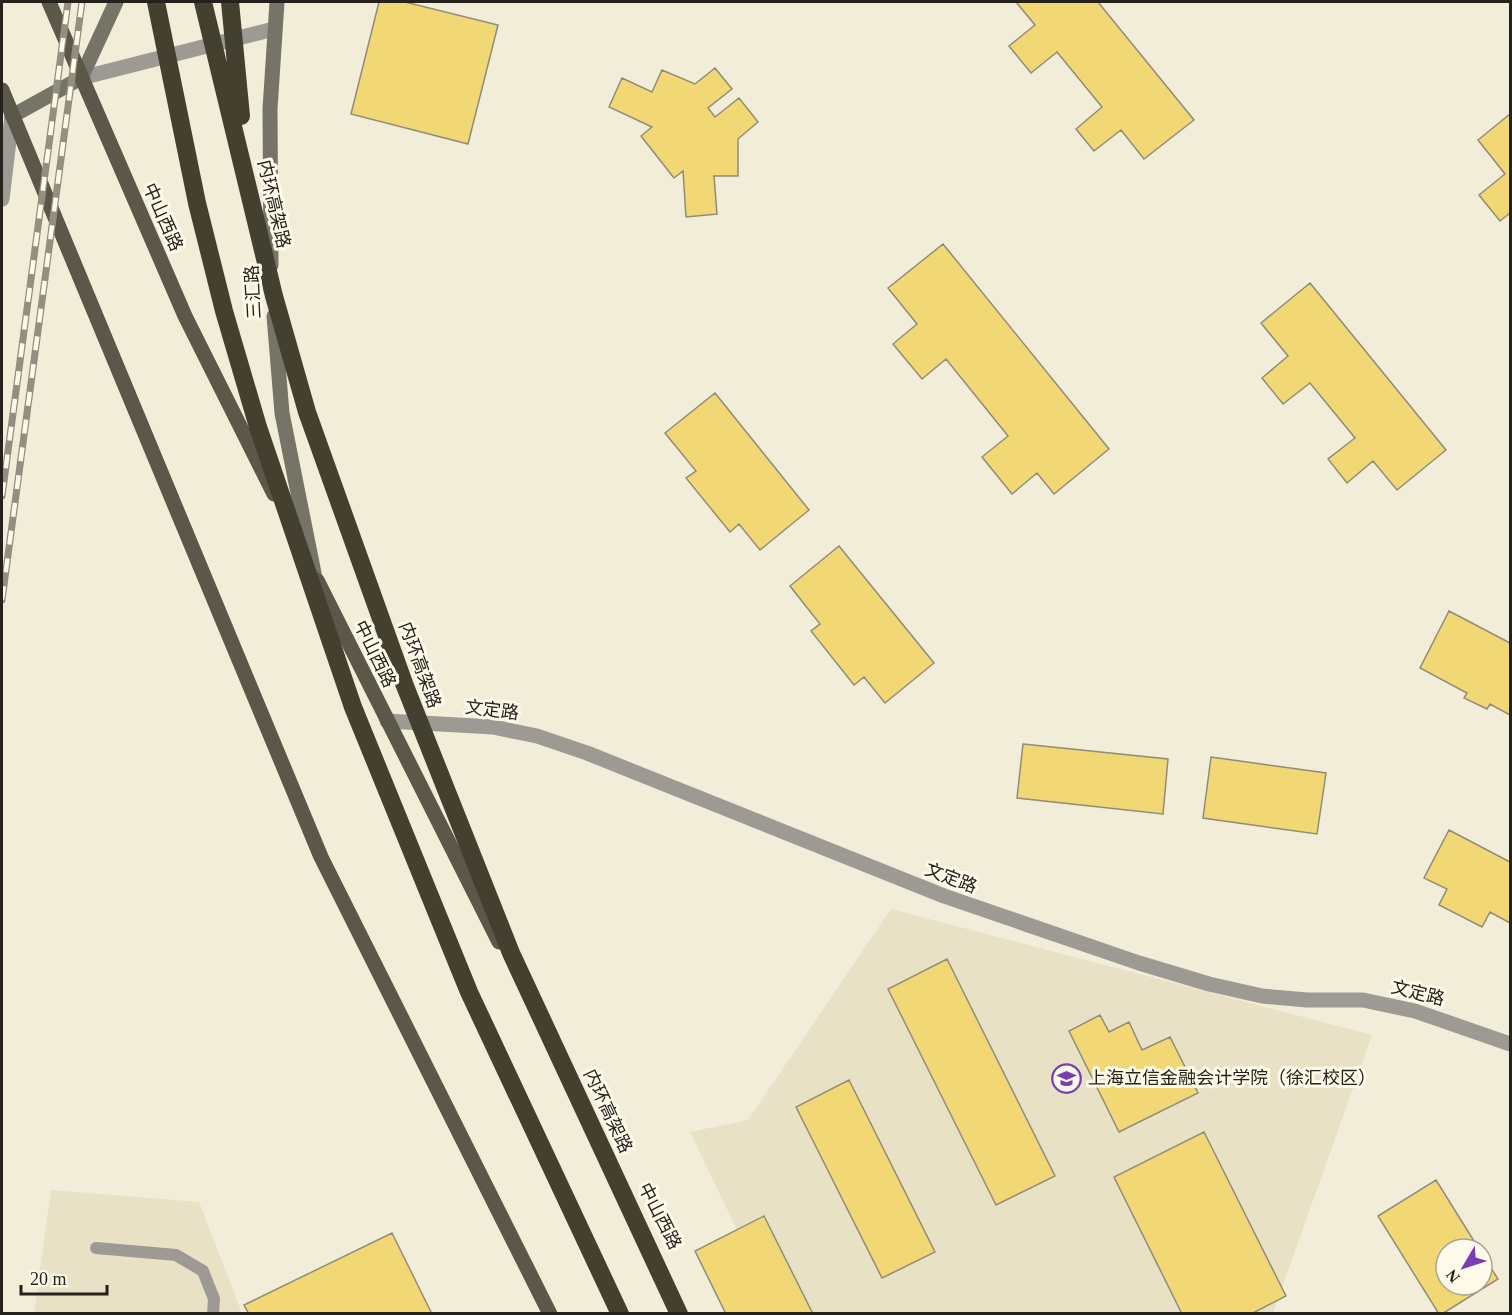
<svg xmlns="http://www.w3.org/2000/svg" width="1512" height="1315" font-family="'Times New Roman','Noto Sans SC',serif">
  <rect width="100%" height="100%" fill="#f2edd9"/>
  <path fill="#e8e1c6" d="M 891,909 L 1372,1035 L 1273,1313 L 777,1313 L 690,1132 L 748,1120 Z
    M 51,1190 L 199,1202 L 242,1313 L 34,1314 Z"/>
  <path fill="#f2d775" stroke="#918c7a" stroke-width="1.5" d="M 379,2 L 405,2 L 498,25 L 468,144 L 351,114 Z
    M 1016,2 L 1098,2 L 1194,120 L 1144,159 L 1121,130 L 1094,151 L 1076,129 L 1102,107 L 1057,52 L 1031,73 L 1009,46 L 1035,25 Z
    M 715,68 L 732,89 L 708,108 L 715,117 L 739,98 L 758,122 L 738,139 L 738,176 L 714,176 L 717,214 L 686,217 L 683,171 L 674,178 L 641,136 L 652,127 L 609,107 L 622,78 L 652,92 L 662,70 L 695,84 Z
    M 1510,114 L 1510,213 L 1500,221 L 1479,195 L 1505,174 L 1478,140 Z
    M 943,244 L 1109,449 L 1054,494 L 1037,473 L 1012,494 L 982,457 L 1008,436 L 946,359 L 922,379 L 893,344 L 917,324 L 888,288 Z
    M 1310,283 L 1446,450 L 1397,490 L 1373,461 L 1347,483 L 1328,459 L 1355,438 L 1310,383 L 1283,404 L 1262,378 L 1288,356 L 1261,323 Z
    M 715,393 L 809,510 L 760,550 L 739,524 L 730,532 L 686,478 L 696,471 L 665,433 Z
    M 839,546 L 934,663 L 885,703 L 864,677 L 854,685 L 811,631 L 820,624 L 790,586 Z
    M 1449,611 L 1510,643 L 1510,715 L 1490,704 L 1487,709 L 1464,698 L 1467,693 L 1420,668 Z
    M 1023,744 L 1168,759 L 1163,814 L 1017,798 Z
    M 1211,757 L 1326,773 L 1317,834 L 1203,818 Z
    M 1449,830 L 1510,862 L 1510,923 L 1490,912 L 1482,927 L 1439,905 L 1447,889 L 1424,878 Z
    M 947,959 L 1055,1176 L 996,1205 L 888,989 Z
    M 1100,1015 L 1109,1032 L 1129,1022 L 1142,1050 L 1170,1037 L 1198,1093 L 1119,1132 L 1069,1031 Z
    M 849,1080 L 935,1252 L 882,1278 L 796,1107 Z
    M 1204,1132 L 1286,1296 L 1251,1314 L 1182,1314 L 1114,1177 Z
    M 1436,1180 L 1479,1249 L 1446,1249 L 1446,1285 L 1482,1285 L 1482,1254 L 1498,1279 L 1442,1314 L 1439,1314 L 1378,1216 Z
    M 764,1216 L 813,1314 L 726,1314 L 695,1251 Z
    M 392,1233 L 432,1314 L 249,1314 L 244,1305 Z"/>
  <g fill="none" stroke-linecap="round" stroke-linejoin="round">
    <path stroke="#9c9a92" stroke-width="12" d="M 96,1248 L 176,1255 L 203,1271 L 214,1299 L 213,1314"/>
    <path stroke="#9c9a92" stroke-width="15" d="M 81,78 L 274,29
      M 2,199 L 12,116
      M 387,721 L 493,727 L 537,736 L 587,753 L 944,896 L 1139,963 L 1209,984 L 1262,996 L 1307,1000 L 1363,1000 L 1415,1011 L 1510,1044"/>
    <path stroke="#767367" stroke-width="15" d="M 12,116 L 81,78 L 116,2
      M 271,265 L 270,109 L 277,2
      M 274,316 L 282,413 L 314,573"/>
    <path stroke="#5b5749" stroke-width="15" d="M 49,2 L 185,316 L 274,494
      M 2,90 L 321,857 L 550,1314
      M 317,580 L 499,942"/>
    <path stroke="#444030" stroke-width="18" d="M 156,2 L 197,203 L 224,311 L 258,427 L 353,707 L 469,992 L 620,1314
      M 203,2 L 274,296 L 307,412 L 405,686 L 511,953 L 679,1314
      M 230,2 L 241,116"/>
    <defs>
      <path id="rail" d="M 2,496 L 68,2
        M 2,600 L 82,2"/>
    </defs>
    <use href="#rail" stroke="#928f81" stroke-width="7"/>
    <use href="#rail" stroke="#fefaea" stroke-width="4.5" stroke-dasharray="14" stroke-linecap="butt"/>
  </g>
  <defs>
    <symbol id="university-ring" viewBox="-11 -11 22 22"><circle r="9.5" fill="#fefaea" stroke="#7a3eb4" stroke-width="1.5"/><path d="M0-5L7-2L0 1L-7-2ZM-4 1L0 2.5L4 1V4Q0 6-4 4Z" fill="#7a3eb4"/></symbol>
  </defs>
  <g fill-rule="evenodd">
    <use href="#university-ring" x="1050" y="1062" width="33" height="33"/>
  </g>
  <g text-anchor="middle" stroke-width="6" stroke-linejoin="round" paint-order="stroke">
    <g font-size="18" fill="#24221b" stroke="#fefaea">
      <text transform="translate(274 204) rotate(77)" y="6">内环高架路</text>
      <text transform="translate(163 217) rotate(66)" y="6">中山西路</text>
      <text transform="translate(253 292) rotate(-93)" y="6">三汇路</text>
      <text transform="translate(375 654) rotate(64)" y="6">中山西路</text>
      <text transform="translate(420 665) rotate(70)" y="6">内环高架路</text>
      <text transform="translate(492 710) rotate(7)" y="6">文定路</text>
      <text transform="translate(951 878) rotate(21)" y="6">文定路</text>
      <text transform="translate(1418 993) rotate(14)" y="6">文定路</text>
      <text transform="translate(608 1111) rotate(65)" y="6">内环高架路</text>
      <text transform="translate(660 1216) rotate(63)" y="6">中山西路</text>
    </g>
    <g font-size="18" fill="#24221b" stroke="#fefaea" text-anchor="start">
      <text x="1088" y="1084">上海立信金融会计学院（徐汇校区）</text>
    </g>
  </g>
  <rect width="1512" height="1315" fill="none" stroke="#24221b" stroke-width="6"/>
  <g transform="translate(1464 1267) rotate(231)"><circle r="28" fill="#fefaea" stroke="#a7a497" stroke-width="1.5"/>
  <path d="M0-4.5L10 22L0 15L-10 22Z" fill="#7a3eb4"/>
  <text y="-9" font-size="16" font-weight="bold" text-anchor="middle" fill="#24221b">N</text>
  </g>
  <path d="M21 1285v9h86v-9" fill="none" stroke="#24221b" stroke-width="3"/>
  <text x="30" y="1285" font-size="18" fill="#24221b" stroke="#fefaea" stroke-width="4.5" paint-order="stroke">20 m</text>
</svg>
